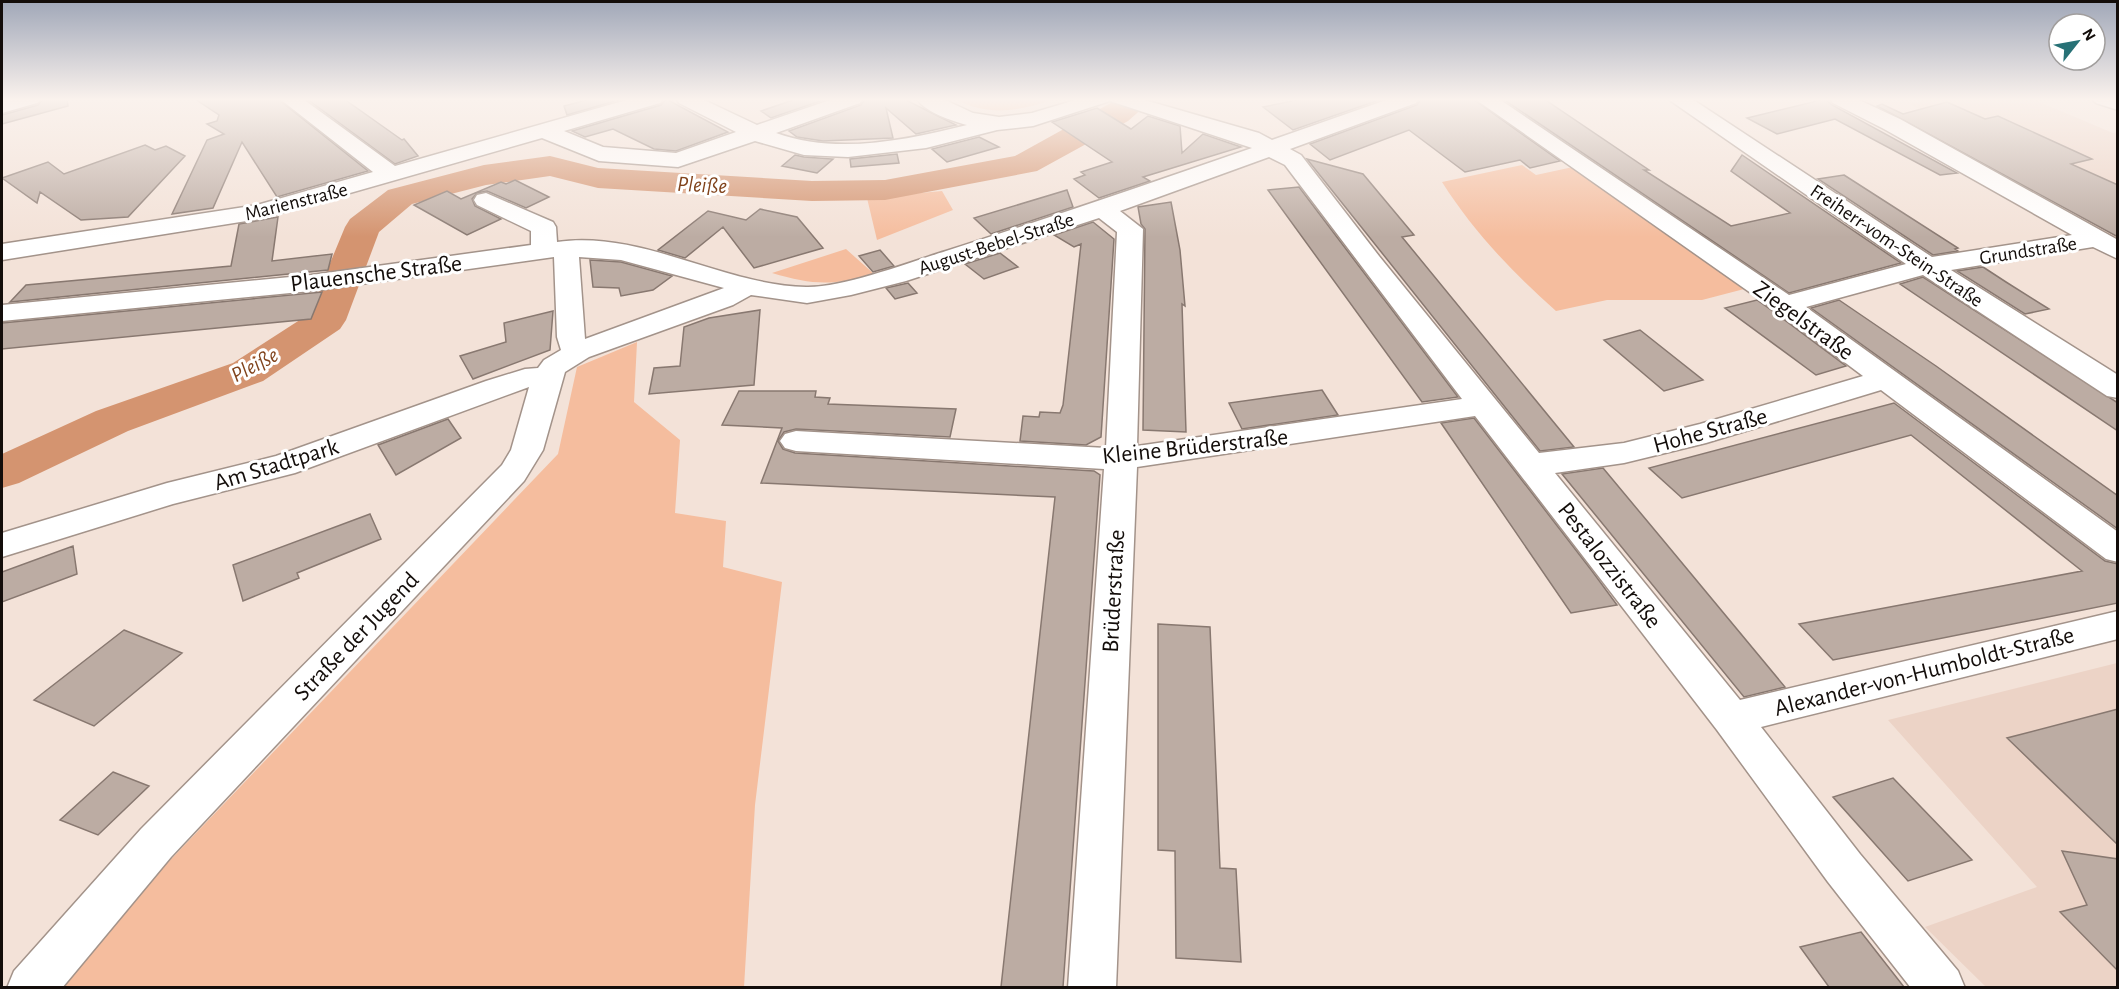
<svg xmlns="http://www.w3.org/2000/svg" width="2119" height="989" font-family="'Alegreya Sans',sans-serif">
  <rect width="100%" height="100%" fill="#f3e2d8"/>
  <path fill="#ecd3c6" d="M 1930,99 L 2032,99 L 2113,133 L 2117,132 L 2117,242 L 1886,118 L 1919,109 L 1910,104 Z
    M 2117,663 L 2117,987 L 1986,987 L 1925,927 L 2037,887 L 1888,720 Z"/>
  <path fill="#f5bd9e" d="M 954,99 L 1057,99 C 1018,110 993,118 954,99 Z
    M 1522,165 L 1536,175 L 1573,167 L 1748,288 L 1702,300 L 1607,300 L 1556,311 C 1512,272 1473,231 1442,182 Z
    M 942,191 L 953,210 L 877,240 L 867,198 Z
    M 846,249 L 874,274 C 834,286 812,285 772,273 Z
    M 637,342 L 634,402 L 680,440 L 675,513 L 726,521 L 723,567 L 782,582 L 755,805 L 744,987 L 31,988 L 155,876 L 558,454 L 577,367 Z"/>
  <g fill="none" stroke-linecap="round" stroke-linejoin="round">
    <path fill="#d49470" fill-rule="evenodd" d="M 1118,99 L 1153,99 L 1128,121 L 1037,171 L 885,200 L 812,201 L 598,188 L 550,176 L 486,185 L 412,204 L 379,232 L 346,320 L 340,329 L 263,381 L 128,431 L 19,483 L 2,488 L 2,454 L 96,411 L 233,363 L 309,314 L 345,227 L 350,219 L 388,190 L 484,165 L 550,156 L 598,168 L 812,181 L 885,180 L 1015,156 Z"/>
  </g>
  <path fill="#bcaca3" stroke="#887870" stroke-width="1.5" d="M 43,99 L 67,99 L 68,106 L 2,124 L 2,115 L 38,105 Z
    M 195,99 L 278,99 L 368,171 L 277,197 L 242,142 L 213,208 L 172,214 L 207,140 L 224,134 L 207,124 L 217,121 L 219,115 Z
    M 307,99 L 344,99 L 402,140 L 404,139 L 418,156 L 395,164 Z
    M 591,99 L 622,99 L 567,115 L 564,106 Z
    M 666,99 L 728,132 L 676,151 L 654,149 L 613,129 L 585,137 L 572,131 L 661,105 Z
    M 796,99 L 826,99 L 771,118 L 761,111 Z
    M 865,99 L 904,99 L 956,125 L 916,134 L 886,108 L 893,138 L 823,141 L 797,137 L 789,131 L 861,105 Z
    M 1302,99 L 1382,99 L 1293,130 L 1263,107 Z
    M 1421,99 L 1473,99 L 1560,161 L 1530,168 L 1520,160 L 1465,172 L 1409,130 L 1330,160 L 1310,144 L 1417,105 Z
    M 1503,99 L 1544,99 L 1649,170 L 1644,170 L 1731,226 L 1790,213 L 1731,171 L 1742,155 L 1901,263 L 1789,293 Z
    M 1825,99 L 1832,105 L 1957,173 L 1940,175 L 1835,119 L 1777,134 L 1747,118 Z
    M 1947,102 L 1985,119 L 1998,116 L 2092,159 L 2071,164 L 2118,185 L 2118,237 L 1877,106 L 1882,104 L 1903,114 Z
    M 1097,108 L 1131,129 L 1148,116 L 1180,126 L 1182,153 L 1203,134 L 1241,147 L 1143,177 L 1150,181 L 1099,198 L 1074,179 L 1085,175 L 1081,172 L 1112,162 L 1052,122 Z
    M 979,137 L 999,147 L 947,162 L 932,149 Z
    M 145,145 L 155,150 L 166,146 L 185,156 L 128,217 L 81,220 L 40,192 L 37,203 L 2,178 L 48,162 L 64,174 Z
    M 897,154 L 899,163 L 851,167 L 850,159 Z
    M 795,155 L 804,157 L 833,159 L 817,173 L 782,166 Z
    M 1307,159 L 1363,174 L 1414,235 L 1402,237 L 1574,447 L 1540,451 Z
    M 1844,175 L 1958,248 L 1955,249 L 1958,251 L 1933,255 L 1818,179 Z
    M 515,180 L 549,197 L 526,208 L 487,191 L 477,193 L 472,199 L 475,206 L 501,219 L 467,235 L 414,205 L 447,191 L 461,199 L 501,182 L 506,184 Z
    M 1299,187 L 1458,397 L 1422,402 L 1268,190 Z
    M 1067,190 L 1073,207 L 991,234 L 974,218 Z
    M 1171,202 L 1180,250 L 1185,306 L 1182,304 L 1186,432 L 1143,430 L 1145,229 L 1141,224 L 1138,207 Z
    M 760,209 L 797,217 L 823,248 L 754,268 L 723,227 L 685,258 L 658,250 L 708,211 L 746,220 Z
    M 278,217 L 272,261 L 332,254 L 328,270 L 10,302 L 26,285 L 231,266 L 239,224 Z
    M 1093,222 L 1114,239 L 1101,437 L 1086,445 L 1020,441 L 1023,416 L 1039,417 L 1040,412 L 1060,413 L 1063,405 L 1081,244 L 1074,247 L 1054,235 Z
    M 880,250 L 894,266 L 873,272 L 859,256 Z
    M 1000,253 L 1018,267 L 984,279 L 965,264 Z
    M 590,260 L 621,262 L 672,276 L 653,290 L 621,296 L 619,288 L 593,287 Z
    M 1983,267 L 2006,282 L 2049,309 L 2025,314 L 1957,271 Z
    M 1923,277 L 2118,403 L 2118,431 L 1900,284 Z
    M 908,283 L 917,293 L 895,299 L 886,288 Z
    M 322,292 L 311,319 L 2,349 L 2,323 Z
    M 1757,300 L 1774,312 L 1846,366 L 1816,375 L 1725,308 Z
    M 1839,300 L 1936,366 L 2118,496 L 2118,529 L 1811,308 Z
    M 760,310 L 754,385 L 649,394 L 654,368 L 680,366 L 684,327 L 709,318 Z
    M 553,311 L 550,350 L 473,379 L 460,356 L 506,342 L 504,323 Z
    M 1640,330 L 1703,380 L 1664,391 L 1604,340 Z
    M 1322,390 L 1338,415 L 1242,429 L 1229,403 Z
    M 739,391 L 816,391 L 815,397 L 830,398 L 828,404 L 956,409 L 950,437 L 796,429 L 784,432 L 778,441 L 783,449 L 795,453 L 1094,471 L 1100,475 L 1063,987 L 1001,987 L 1055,497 L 761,483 L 782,428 L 722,425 Z
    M 1894,403 L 2105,561 L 2118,564 L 2118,603 L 1833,660 L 1799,624 L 2082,571 L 1911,435 L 1682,498 L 1649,468 Z
    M 1474,418 L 1592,571 L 1617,605 L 1571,613 L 1441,423 Z
    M 448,419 L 461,438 L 396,475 L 378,445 Z
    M 1603,468 L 1663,540 L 1785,687 L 1744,697 L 1562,474 Z
    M 370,514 L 381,539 L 297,573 L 299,578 L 243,601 L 233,565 Z
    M 73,546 L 77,574 L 2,602 L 2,572 Z
    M 1158,624 L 1210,627 L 1220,868 L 1236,869 L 1241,962 L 1176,958 L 1175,851 L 1158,850 Z
    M 124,630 L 182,653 L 94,726 L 34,700 Z
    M 2118,709 L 2118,845 L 2007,738 Z
    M 113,772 L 149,786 L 98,835 L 60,820 Z
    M 1893,778 L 1972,860 L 1908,881 L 1833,797 Z
    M 2062,851 L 2118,859 L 2118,971 L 2060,912 L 2087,905 Z
    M 1861,932 L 1904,987 L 1829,987 L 1800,947 Z"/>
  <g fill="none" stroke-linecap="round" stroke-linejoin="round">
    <defs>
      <path id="minor" d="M 7,99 L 41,99 L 37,103 L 2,113 L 2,100 Z
        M 280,99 L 303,99 L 395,166 L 630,99 L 664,99 L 660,103 L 564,131 L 603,147 L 676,153 L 736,132 L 679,103 L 676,99 L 702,99 L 757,125 L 833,99 L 863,99 L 860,103 L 776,133 C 836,155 907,140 967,125 C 952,121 925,112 917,99 L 943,99 L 973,113 L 999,117 L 1032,113 L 1079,99 L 1141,99 L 1259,133 L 1272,140 L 1389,99 L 1419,99 L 1416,103 L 1290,149 L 1301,155 L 1379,256 L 1539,453 L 1624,443 L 1700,424 L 1863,376 L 1775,310 L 1475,99 L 1499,99 L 1789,295 L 1906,264 L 1668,99 L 1692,99 L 1932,257 L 2072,235 L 1884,129 L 1833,103 L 1829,99 L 1857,99 L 1900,119 L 2118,240 L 2118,259 L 2093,247 L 1951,270 L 2118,375 L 2118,398 L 2107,396 L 1923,275 L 1806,307 L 2118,532 L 2118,562 L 2106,559 L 1881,390 L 1706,443 L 1624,463 L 1555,473 L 1740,700 L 2118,611 L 2118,639 L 1761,727 L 1860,854 L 1958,971 L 1965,988 L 1911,988 L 1828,882 L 1717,730 L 1475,416 L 1137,467 L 1116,988 L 1068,988 L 1104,469 L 796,451 L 785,448 L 780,441 L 785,434 L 796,431 L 1106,448 L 1117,232 L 1099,218 L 906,281 L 851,295 L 807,303 L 751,295 L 733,305 L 589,357 L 565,372 L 543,450 L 524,481 L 171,857 L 62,988 L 7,988 L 14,971 L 141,829 L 502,465 L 511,450 L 529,387 L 295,473 L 173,504 L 2,557 L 2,533 L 167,483 L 276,456 L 486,381 L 525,369 L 538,368 L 544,360 L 561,350 L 557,337 L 554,257 L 311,291 L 2,321 L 2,305 L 311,275 L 531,245 L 531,231 L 477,205 L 474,200 L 477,195 L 486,193 L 553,222 L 556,227 L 557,242 C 642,230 722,285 806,287 C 843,288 910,262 946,251 C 1049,218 1151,183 1252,148 L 1110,101 L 1033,126 L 997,130 L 926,148 L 848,157 L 804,155 L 755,141 L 678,167 L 599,161 L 542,138 L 259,219 L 2,260 L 2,244 L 257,205 L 373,172 ZM 1269,157 L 1285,165 L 1462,399 L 1137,446 L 1143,229 L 1120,211 ZM 579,257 L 621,260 L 724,288 L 585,339 Z
        M 2092,99 L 2118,99 L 2118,110 L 2096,103 Z"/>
    </defs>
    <use href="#minor" stroke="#a3938a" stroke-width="3"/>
    <use href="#minor" fill="#fff" fill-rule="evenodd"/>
  </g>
  <linearGradient id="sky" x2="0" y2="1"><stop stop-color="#a0a7b8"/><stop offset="0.42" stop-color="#faf2ed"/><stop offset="1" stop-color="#faf2ed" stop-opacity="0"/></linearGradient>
  <rect width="2119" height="237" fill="url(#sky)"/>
  <g text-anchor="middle" stroke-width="6" stroke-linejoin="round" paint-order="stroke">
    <g font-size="20" fill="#130d0a" stroke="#fff">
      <text transform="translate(296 201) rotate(-14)" y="7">Marienstraße</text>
      <text transform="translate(996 243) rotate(-18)" y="7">August-Bebel-Straße</text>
      <text transform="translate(1897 245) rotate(34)" y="7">Freiherr-vom-Stein-Straße</text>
      <text transform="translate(2028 250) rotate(-9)" y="7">Grundstraße</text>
    </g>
    <g font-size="22" font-style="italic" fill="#80431c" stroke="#fff">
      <text transform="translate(702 184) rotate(3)" y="8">Pleiße</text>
      <text transform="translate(254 364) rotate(-28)" y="8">Pleiße</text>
    </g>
    <g font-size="24" fill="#130d0a" stroke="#fff">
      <text transform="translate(376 273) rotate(-7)" y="8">Plauensche Straße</text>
      <text transform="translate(1804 320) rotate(36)" y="8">Ziegelstraße</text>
      <text transform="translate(1710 430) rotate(-15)" y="8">Hohe Straße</text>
      <text transform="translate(1195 446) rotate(-6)" y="8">Kleine Brüderstraße</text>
      <text transform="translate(276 464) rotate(-17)" y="8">Am Stadtpark</text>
      <text transform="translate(1610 565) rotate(52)" y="8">Pestalozzistraße</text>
      <text transform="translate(1113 591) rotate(-87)" y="8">Brüderstraße</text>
      <text transform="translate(356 636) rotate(-46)" y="8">Straße der Jugend</text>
      <text transform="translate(1924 671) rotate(-14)" y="8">Alexander-von-Humboldt-Straße</text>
    </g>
  </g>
  <rect width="2119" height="989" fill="none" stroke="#130d0a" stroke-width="6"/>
  <g transform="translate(2077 42) rotate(59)"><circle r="28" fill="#ffffff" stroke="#a19e9d" stroke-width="1.5"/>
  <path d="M0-4.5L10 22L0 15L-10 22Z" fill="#277176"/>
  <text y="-9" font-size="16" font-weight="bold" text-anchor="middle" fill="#130d0a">N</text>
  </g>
</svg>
